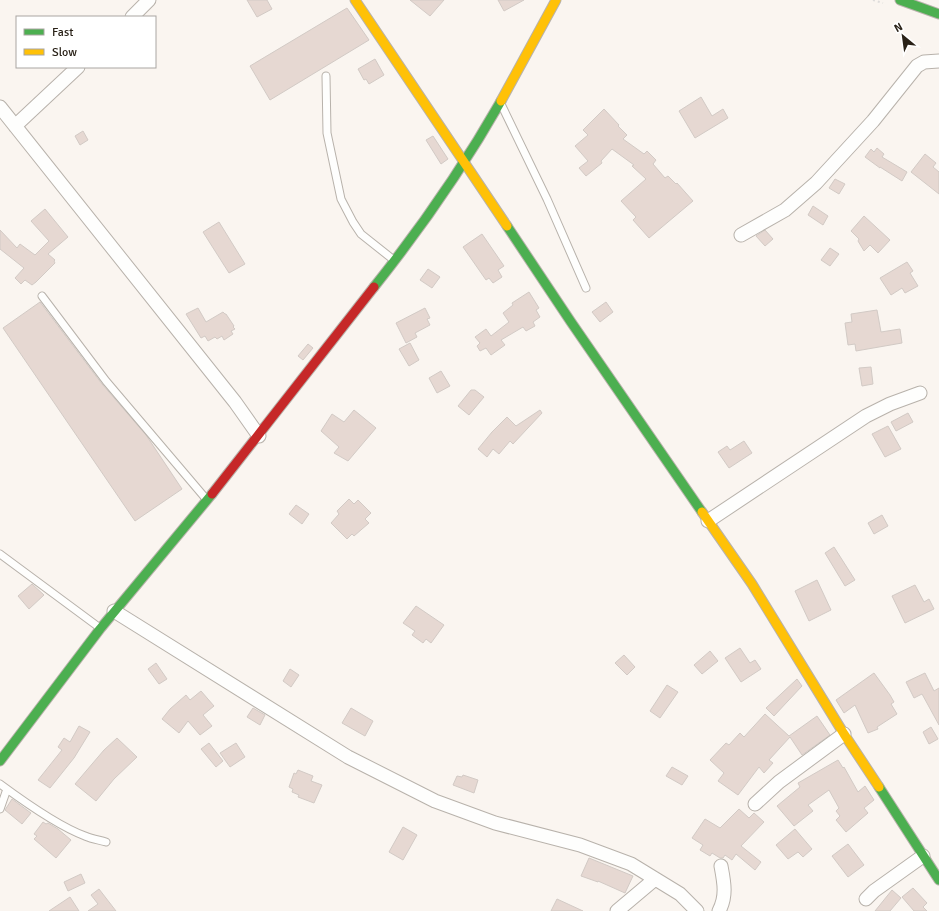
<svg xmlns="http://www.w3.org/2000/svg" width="939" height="911" font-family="Signika,sans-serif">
  <rect width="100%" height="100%" fill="#faf5f0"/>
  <path fill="#e6d8d2" stroke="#d2cac5" d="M 247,0 L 267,0 L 272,9 L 257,17 Z
    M 410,0 L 444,0 L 430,16 Z
    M 498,0 L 524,0 L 504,11 Z
    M 347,8 L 369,40 L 270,100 L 250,66 Z
    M 375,59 L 384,75 L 369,84 L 366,79 L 364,80 L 358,69 Z
    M 701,97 L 712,116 L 723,109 L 728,118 L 695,138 L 679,111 Z
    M 604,109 L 619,125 L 618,126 L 627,135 L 623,139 L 644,154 L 647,151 L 656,160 L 653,164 L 665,178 L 668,176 L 676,184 L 677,183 L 693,201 L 649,238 L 633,220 L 636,217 L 621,201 L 646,179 L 632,166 L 634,165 L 612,149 L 601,161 L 602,163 L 586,176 L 579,168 L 588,161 L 575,146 L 588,135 L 583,130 Z
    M 83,131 L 88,140 L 80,145 L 75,136 Z
    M 433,136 L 448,159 L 441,164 L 426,140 Z
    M 877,148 L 884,154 L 882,157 L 907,172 L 902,181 L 880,167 L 880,168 L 865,157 L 871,149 L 874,152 Z
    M 925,154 L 936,163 L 933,167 L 939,172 L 939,194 L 911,172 Z
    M 835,179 L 845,184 L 839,194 L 829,188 Z
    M 813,206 L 828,216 L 823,225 L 808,215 Z
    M 45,209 L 68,237 L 48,254 L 55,260 L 54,261 L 55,263 L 36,282 L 32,285 L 25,280 L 21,284 L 15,278 L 24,268 L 0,249 L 0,230 L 17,248 L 20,244 L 35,255 L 49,241 L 31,221 Z
    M 864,216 L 890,240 L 878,253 L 870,245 L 864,251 L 858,241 L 859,239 L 851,231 Z
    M 219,222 L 245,264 L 229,273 L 203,232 Z
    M 765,230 L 773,239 L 765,246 L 756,236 Z
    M 482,234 L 504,266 L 498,270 L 502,277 L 493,283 L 489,278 L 486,280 L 463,247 Z
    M 830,248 L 839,254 L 830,266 L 821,260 Z
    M 907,262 L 913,271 L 910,273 L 918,286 L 905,293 L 902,288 L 891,295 L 880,278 Z
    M 428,269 L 440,277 L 432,288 L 420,280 Z
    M 529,292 L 539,308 L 536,310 L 540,317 L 533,322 L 535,326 L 526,331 L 523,327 L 501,340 L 505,345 L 491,355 L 486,348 L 480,351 L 477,346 L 480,343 L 475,337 L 486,329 L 491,336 L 509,322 L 503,313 L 513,305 L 512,303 Z
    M 40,302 L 102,384 L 146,435 L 182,489 L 135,521 L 3,328 Z
    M 606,302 L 613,312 L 600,322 L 592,312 Z
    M 198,308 L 206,322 L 223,312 L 225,314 L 226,314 L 234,326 L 233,327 L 235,329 L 231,331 L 233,334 L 224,340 L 222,336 L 217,339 L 215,337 L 208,341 L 205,336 L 201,338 L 186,314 Z
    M 425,308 L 430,318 L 427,319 L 430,325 L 415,333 L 417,337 L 406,343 L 396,323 Z
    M 877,310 L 881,332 L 900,329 L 902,343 L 856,351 L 855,344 L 848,345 L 845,323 L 852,322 L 851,314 Z
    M 410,343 L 419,360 L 409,366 L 399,349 Z
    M 308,344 L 313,348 L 303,360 L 298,356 Z
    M 871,367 L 873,384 L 862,386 L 859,368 Z
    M 441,371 L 450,386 L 437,393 L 429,378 Z
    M 471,390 L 475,390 L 484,397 L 469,415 L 458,406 Z
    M 354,410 L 376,428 L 348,461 L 334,453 L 339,447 L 321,431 L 332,414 L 344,422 Z
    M 540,410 L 542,413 L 513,444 L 510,441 L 499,454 L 493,449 L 487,457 L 478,449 L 492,432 L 507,417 L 516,426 Z
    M 908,413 L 913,422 L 896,431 L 891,422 Z
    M 888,426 L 901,449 L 885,457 L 872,434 Z
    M 744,441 L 752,453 L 729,468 L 718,452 L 727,446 L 730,450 Z
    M 349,499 L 354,504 L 358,500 L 371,513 L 365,519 L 369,523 L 354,536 L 352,534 L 347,539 L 331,523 L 339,514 L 337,511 Z
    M 296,505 L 309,514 L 302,524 L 289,514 Z
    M 882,515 L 888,526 L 874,534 L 868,523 Z
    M 834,547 L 855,580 L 845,586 L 825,553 Z
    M 817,580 L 831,610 L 809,621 L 795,591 Z
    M 32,584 L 44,595 L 29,609 L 18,596 Z
    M 915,585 L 924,602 L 929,599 L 934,609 L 905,623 L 892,596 Z
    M 416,606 L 444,625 L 431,643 L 426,639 L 423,643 L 412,635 L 415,631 L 403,623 Z
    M 740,648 L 750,663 L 755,660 L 761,669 L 741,682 L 725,658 Z
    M 710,651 L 718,661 L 702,674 L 694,665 Z
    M 624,655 L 635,667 L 627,675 L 615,663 Z
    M 156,663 L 167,679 L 159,684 L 148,669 Z
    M 290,669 L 299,675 L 291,687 L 283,681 Z
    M 874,673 L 890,695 L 894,702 L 891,704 L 897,714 L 877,727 L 878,729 L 868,733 L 855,705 L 844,713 L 836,700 Z
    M 925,673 L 934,691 L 939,688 L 939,725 L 922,694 L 914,698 L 906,682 Z
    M 797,679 L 802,686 L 774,716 L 766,708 Z
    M 667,685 L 678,692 L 660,718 L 650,711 Z
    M 201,691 L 214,706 L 203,715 L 212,726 L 200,735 L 188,721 L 179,733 L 162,719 L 170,709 L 186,695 L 190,700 Z
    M 253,708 L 265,715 L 260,725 L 247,717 Z
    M 351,708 L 373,721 L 365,736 L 342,723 Z
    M 765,714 L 789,736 L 817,716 L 830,735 L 802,755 L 790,737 L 769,760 L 773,763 L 764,773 L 759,767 L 738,795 L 718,781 L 724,773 L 710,760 L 726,743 L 729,745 L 740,733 L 744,737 Z
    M 79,726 L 90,732 L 74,758 L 50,788 L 38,780 L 62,750 L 58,747 L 64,738 L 70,742 Z
    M 931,727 L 938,739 L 929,744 L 923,732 Z
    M 117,738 L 137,757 L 114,779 L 96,801 L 75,784 L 104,750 Z
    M 209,743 L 223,761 L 216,767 L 201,749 Z
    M 236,743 L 245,757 L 230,767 L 220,753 Z
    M 838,760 L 843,768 L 844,767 L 858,792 L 865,786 L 874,800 L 864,808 L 868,813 L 846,832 L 836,820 L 840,816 L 836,811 L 839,808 L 829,790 L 808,805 L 813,811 L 794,826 L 777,806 L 800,787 L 798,783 Z
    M 672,767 L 688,776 L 682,785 L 666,776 Z
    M 298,770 L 313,776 L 311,781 L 322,785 L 314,803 L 298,797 L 299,795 L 292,792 L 293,789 L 289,787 L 294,773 L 296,774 Z
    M 463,775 L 478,780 L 474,793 L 453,785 L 457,776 L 462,777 Z
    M 12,799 L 31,813 L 22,824 L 5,810 Z
    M 739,809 L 749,818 L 754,813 L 764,822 L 741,846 L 761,862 L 755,870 L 736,854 L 732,860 L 725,855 L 723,858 L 720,858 L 712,853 L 710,856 L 700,850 L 703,845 L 692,838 L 705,819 L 720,828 Z
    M 43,822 L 46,824 L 48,823 L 58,829 L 71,840 L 56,858 L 34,839 L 37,836 L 34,834 Z
    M 403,827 L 417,835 L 403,860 L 389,852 Z
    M 795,829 L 812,849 L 803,857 L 798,852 L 788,859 L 776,845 Z
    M 848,844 L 864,865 L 848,877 L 832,856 Z
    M 589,858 L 633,876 L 625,893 L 598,881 L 598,882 L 581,876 Z
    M 81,874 L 85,883 L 68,891 L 64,882 Z
    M 913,888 L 927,903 L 923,907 L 927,911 L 914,911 L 902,897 Z
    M 99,889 L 116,911 L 88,911 L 98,904 L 91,895 Z
    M 892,890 L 901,898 L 890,911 L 875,911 Z
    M 70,897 L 79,911 L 49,911 Z
    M 557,899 L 583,911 L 551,911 Z"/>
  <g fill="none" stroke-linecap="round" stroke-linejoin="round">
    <defs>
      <path id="lane" d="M 326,76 L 327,133 L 341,199 L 353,222 L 361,234 L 395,261
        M 501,104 L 547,199 L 586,288
        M 42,296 L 106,381 L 207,500
        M 0,554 L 100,628
        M 0,784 C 23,801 58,826 85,836 C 92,839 99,840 106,842
        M 0,809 L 7,789"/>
      <path id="street" d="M 132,17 L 149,0
        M 0,107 L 235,402 L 259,436
        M 15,126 L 78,67
        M 741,235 L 785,210 L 816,183 L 873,121 L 917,66 L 924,62 L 939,61
        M 708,521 L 866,416 L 890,404 L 920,393
        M 114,611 L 348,757 L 435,801 L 495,823 L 580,845 L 631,864 L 680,894 L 697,911
        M 755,804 L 779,782 L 844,734
        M 866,899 L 874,891 L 923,856
        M 617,911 L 655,879
        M 719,911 C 727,896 724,882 721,866"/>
      <path id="fast" d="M 900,0 L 939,14
        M 507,226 L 571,322 L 702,512
        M 374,287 C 421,228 464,166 501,101
        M 0,761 L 100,629 L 212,494
        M 879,787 L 939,880"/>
      <path id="slow" d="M 355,0 L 507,226
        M 501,101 L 556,0
        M 702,512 L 752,584 L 844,734 L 879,787"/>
      <path id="jam" d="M 212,494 L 374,287"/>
    </defs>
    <use href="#lane" stroke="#b8b2ab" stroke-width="9"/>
    <use href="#street" stroke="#b8b2ab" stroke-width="15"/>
    <use href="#fast" stroke="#b8b2ab" stroke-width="11"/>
    <use href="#slow" stroke="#b8b2ab" stroke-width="11"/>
    <use href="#jam" stroke="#b8b2ab" stroke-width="11"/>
    <path stroke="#dedcdb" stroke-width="2" stroke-dasharray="2 3" stroke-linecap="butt" d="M 873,0 L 883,3"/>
    <use href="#lane" stroke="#fefefd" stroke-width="7"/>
    <use href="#street" stroke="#fefefd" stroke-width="13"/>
    <use href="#fast" stroke="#4caf50" stroke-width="9"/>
    <use href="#slow" stroke="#ffc107" stroke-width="9"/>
    <use href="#jam" stroke="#c62828" stroke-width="9"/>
  </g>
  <rect x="16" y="16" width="140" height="52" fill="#ffffff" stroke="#a9a6a2"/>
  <rect x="24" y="29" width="20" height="6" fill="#4caf50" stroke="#a9a6a2"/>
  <text x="52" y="36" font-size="12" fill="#292117">Fast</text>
  <rect x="24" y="49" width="20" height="6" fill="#ffc107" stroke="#a9a6a2"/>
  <text x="52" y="56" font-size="12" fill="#292117">Slow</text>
  <g transform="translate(903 36) rotate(331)" stroke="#ffffff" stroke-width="3" paint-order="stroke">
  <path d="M0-3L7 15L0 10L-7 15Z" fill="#292117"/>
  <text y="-6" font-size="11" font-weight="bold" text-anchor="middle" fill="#292117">N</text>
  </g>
</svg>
